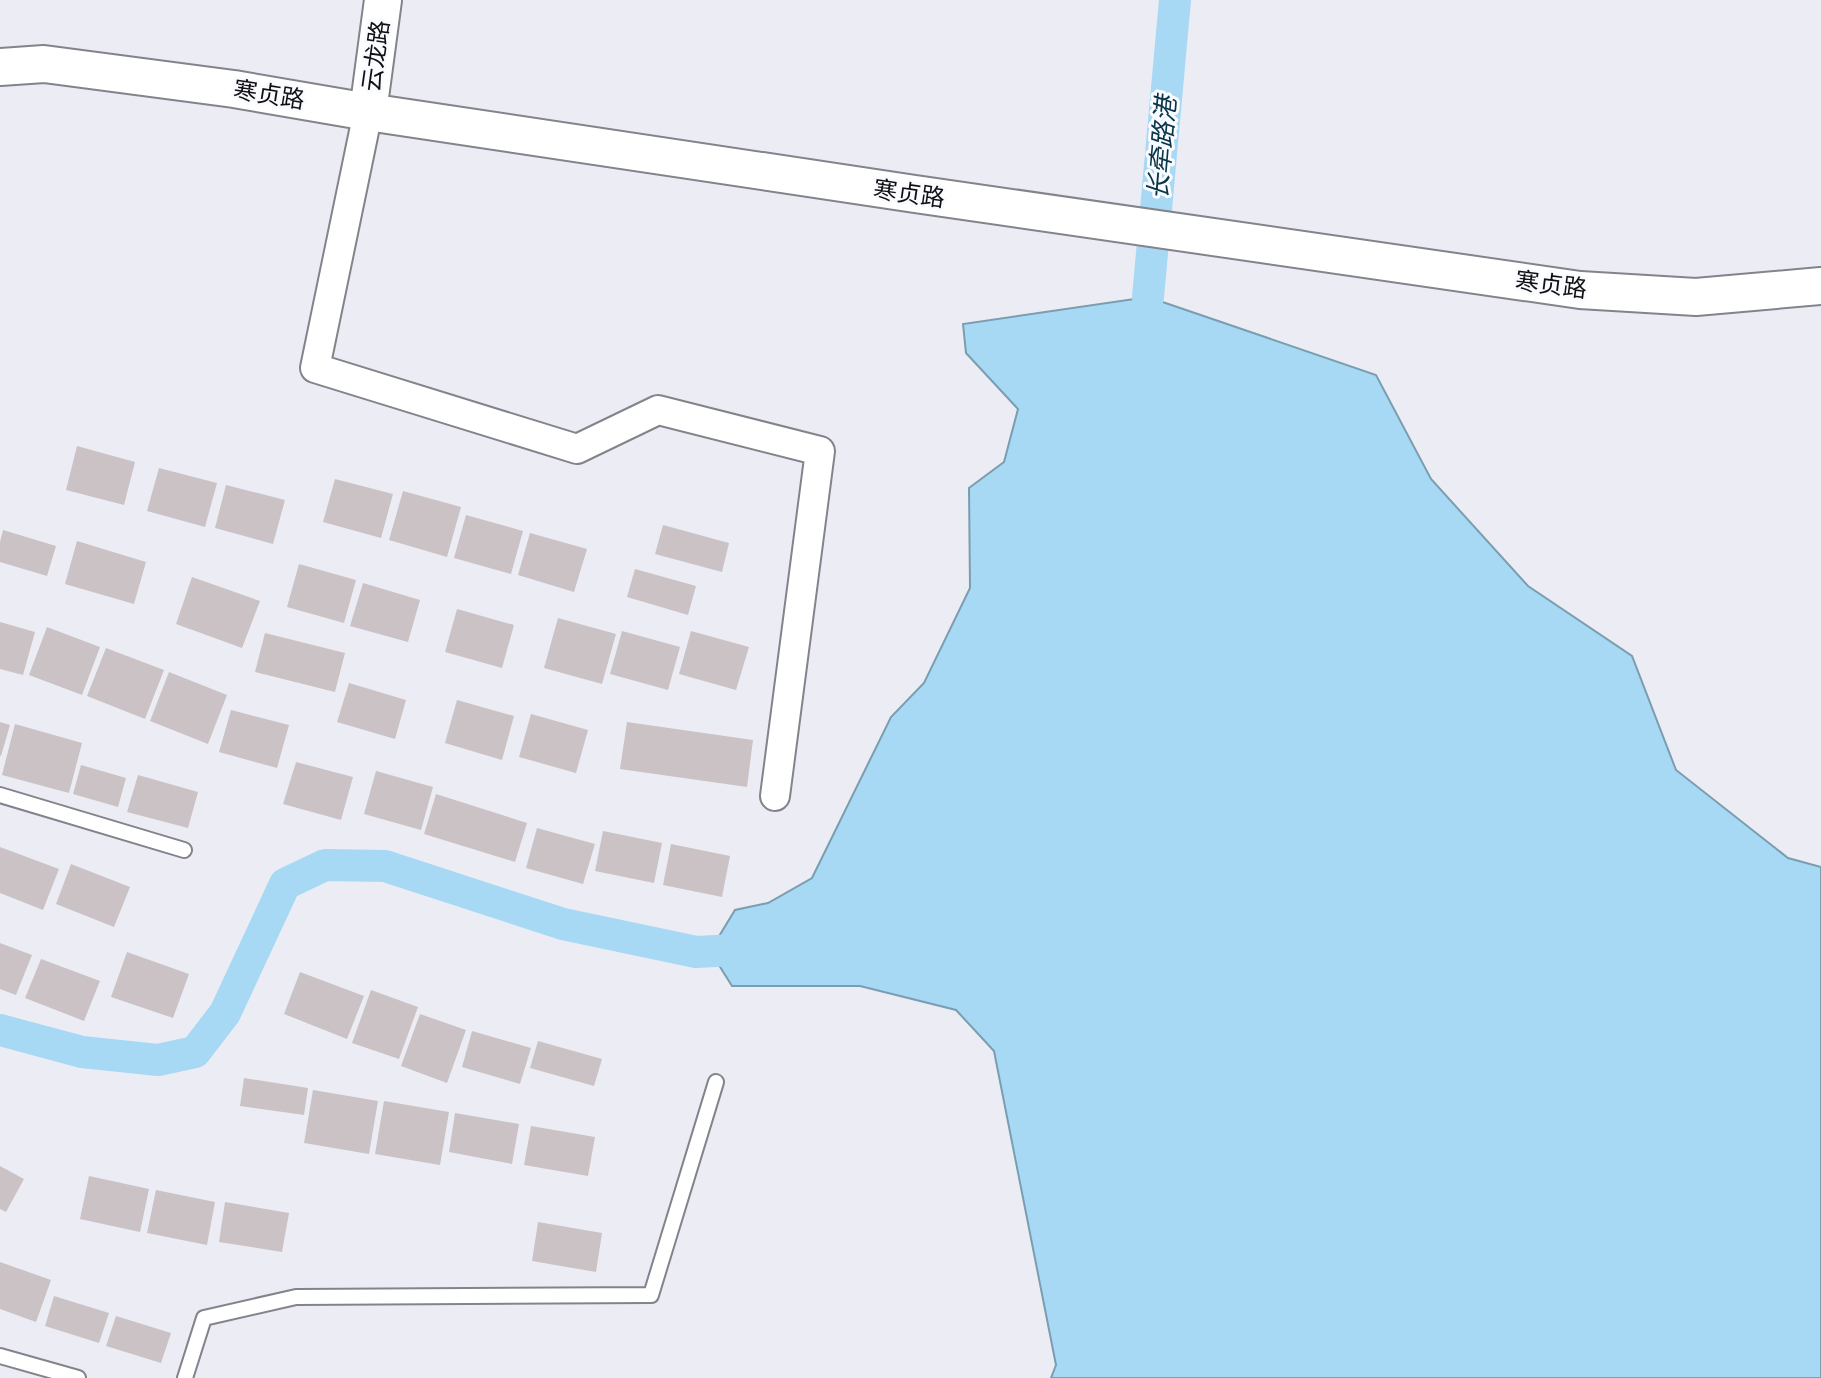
<svg xmlns="http://www.w3.org/2000/svg" width="1821" height="1378" font-family="'Fira Sans','Noto Sans SC',sans-serif">
  <rect width="100%" height="100%" fill="#ecedf4"/>
  <path fill="#a7d9f4" stroke="#7a9db0" stroke-width="2" d="M 1148,297 L 1376,375 L 1431,479 L 1528,586 L 1632,656 L 1676,770 L 1788,858 L 1821,867 L 1821,1378 L 1051,1378 L 1056,1365 L 994,1051 L 956,1010 L 860,986 L 732,986 L 710,951 L 735,910 L 768,903 L 812,878 L 891,717 L 924,683 L 970,588 L 969,488 L 1004,462 L 1018,409 L 966,353 L 963,324 Z"/>
  <g fill="none" stroke-linecap="round" stroke-linejoin="round">
    <path stroke="#a7d9f4" stroke-width="32" d="M 1148,297 L 1175,0
      M 0,1030 L 82,1052 L 158,1060 L 195,1052 L 225,1013 L 285,884 L 325,865 L 385,866 L 563,924 L 696,952 L 755,949"/>
  </g>
  <path fill="#cac2c5" d="M 77,446 L 135,462 L 124,505 L 66,490 Z
    M 159,468 L 217,483 L 205,527 L 147,511 Z
    M 335,479 L 393,494 L 381,538 L 323,522 Z
    M 226,485 L 285,500 L 273,544 L 215,528 Z
    M 403,491 L 461,507 L 447,557 L 389,540 Z
    M 466,515 L 523,531 L 511,574 L 454,558 Z
    M 663,525 L 729,543 L 722,572 L 655,554 Z
    M 3,530 L 56,546 L 47,576 L 0,562 L 0,542 Z
    M 530,533 L 587,549 L 574,592 L 518,575 Z
    M 77,541 L 146,562 L 134,604 L 65,584 Z
    M 299,564 L 356,580 L 344,623 L 287,607 Z
    M 635,569 L 696,586 L 688,615 L 627,597 Z
    M 192,577 L 260,601 L 242,648 L 176,624 Z
    M 363,583 L 420,600 L 408,642 L 350,626 Z
    M 457,609 L 514,625 L 502,668 L 445,652 Z
    M 558,618 L 616,634 L 602,684 L 544,668 Z
    M 0,622 L 35,632 L 23,675 L 0,669 Z
    M 47,627 L 100,647 L 82,695 L 29,675 Z
    M 622,631 L 680,647 L 668,690 L 610,674 Z
    M 691,631 L 749,647 L 736,690 L 679,674 Z
    M 265,633 L 345,653 L 335,692 L 255,672 Z
    M 106,648 L 164,670 L 145,719 L 87,696 Z
    M 169,672 L 227,695 L 208,744 L 150,721 Z
    M 349,683 L 406,700 L 395,739 L 337,722 Z
    M 457,700 L 514,716 L 502,760 L 445,743 Z
    M 231,710 L 289,725 L 277,768 L 219,752 Z
    M 531,714 L 588,730 L 576,773 L 519,757 Z
    M 0,722 L 10,725 L 1,756 L 0,756 Z
    M 627,722 L 753,740 L 747,787 L 620,769 Z
    M 15,724 L 82,743 L 69,793 L 2,775 Z
    M 296,762 L 353,777 L 341,820 L 283,804 Z
    M 81,765 L 126,778 L 118,807 L 73,794 Z
    M 376,771 L 433,787 L 421,830 L 364,814 Z
    M 138,775 L 198,792 L 188,828 L 127,812 Z
    M 436,794 L 527,823 L 515,862 L 424,834 Z
    M 537,828 L 595,844 L 583,884 L 526,868 Z
    M 603,831 L 662,843 L 654,883 L 595,871 Z
    M 671,844 L 730,856 L 722,897 L 663,885 Z
    M 0,847 L 59,869 L 43,910 L 0,893 Z
    M 71,864 L 130,887 L 114,927 L 56,904 Z
    M 0,943 L 32,955 L 16,995 L 0,989 Z
    M 127,952 L 189,974 L 173,1018 L 111,997 Z
    M 41,959 L 100,981 L 84,1021 L 25,998 Z
    M 300,972 L 364,996 L 347,1039 L 284,1014 Z
    M 371,990 L 418,1007 L 399,1059 L 352,1043 Z
    M 420,1014 L 466,1030 L 447,1083 L 401,1066 Z
    M 472,1031 L 531,1048 L 520,1084 L 462,1067 Z
    M 538,1041 L 602,1059 L 594,1086 L 530,1068 Z
    M 244,1078 L 308,1088 L 304,1115 L 240,1106 Z
    M 313,1090 L 378,1101 L 369,1154 L 304,1143 Z
    M 384,1101 L 449,1112 L 440,1165 L 375,1154 Z
    M 455,1113 L 519,1124 L 512,1164 L 449,1152 Z
    M 531,1126 L 595,1137 L 588,1176 L 524,1165 Z
    M 0,1166 L 24,1179 L 6,1212 L 0,1209 Z
    M 89,1176 L 149,1189 L 140,1232 L 80,1219 Z
    M 156,1190 L 215,1202 L 207,1245 L 147,1233 Z
    M 225,1202 L 289,1213 L 282,1252 L 219,1242 Z
    M 538,1222 L 602,1233 L 596,1272 L 532,1261 Z
    M 0,1262 L 51,1280 L 36,1322 L 0,1309 Z
    M 54,1296 L 109,1313 L 99,1343 L 45,1326 Z
    M 116,1316 L 171,1333 L 161,1363 L 106,1346 Z"/>
  <g fill="none" stroke-linecap="round" stroke-linejoin="round">
    <defs>
      <path id="service" d="M 0,795 L 184,850
        M 0,1356 L 78,1378
        M 185,1378 L 204,1318 L 296,1297 L 651,1295 L 716,1082"/>
      <path id="minor" d="M 368,112 L 315,368 L 577,449 L 658,410 L 820,451 L 775,796"/>
      <path id="tertiary" d="M 0,67 L 44,64 L 234,89 L 368,112 L 915,194 L 1580,290 L 1696,297 L 1821,286
        M 368,112 L 383,0"/>
    </defs>
    <use href="#service" stroke="#83848b" stroke-width="18"/>
    <use href="#minor" stroke="#83848b" stroke-width="32"/>
    <use href="#tertiary" stroke="#83848b" stroke-width="40"/>
    <use href="#service" stroke="#fff" stroke-width="14"/>
    <use href="#minor" stroke="#fff" stroke-width="28"/>
    <use href="#tertiary" stroke="#fff" stroke-width="36"/>
  </g>
  <g text-anchor="middle" stroke-width="6" stroke-linejoin="round" paint-order="stroke">
    <g font-size="24" fill="#101013" stroke="#fafbff">
      <text transform="translate(376 56) rotate(-82)" y="8">云龙路</text>
      <text transform="translate(269 95) rotate(9)" y="8">寒贞路</text>
      <text transform="translate(909 194) rotate(8)" y="8">寒贞路</text>
      <text transform="translate(1551 285) rotate(7)" y="8">寒贞路</text>
    </g>
    <g font-size="26" font-style="italic" fill="#083547" stroke="#fafbff">
      <text transform="translate(1162 148) rotate(-85)" y="9">长牵路港</text>
    </g>
  </g>
</svg>
